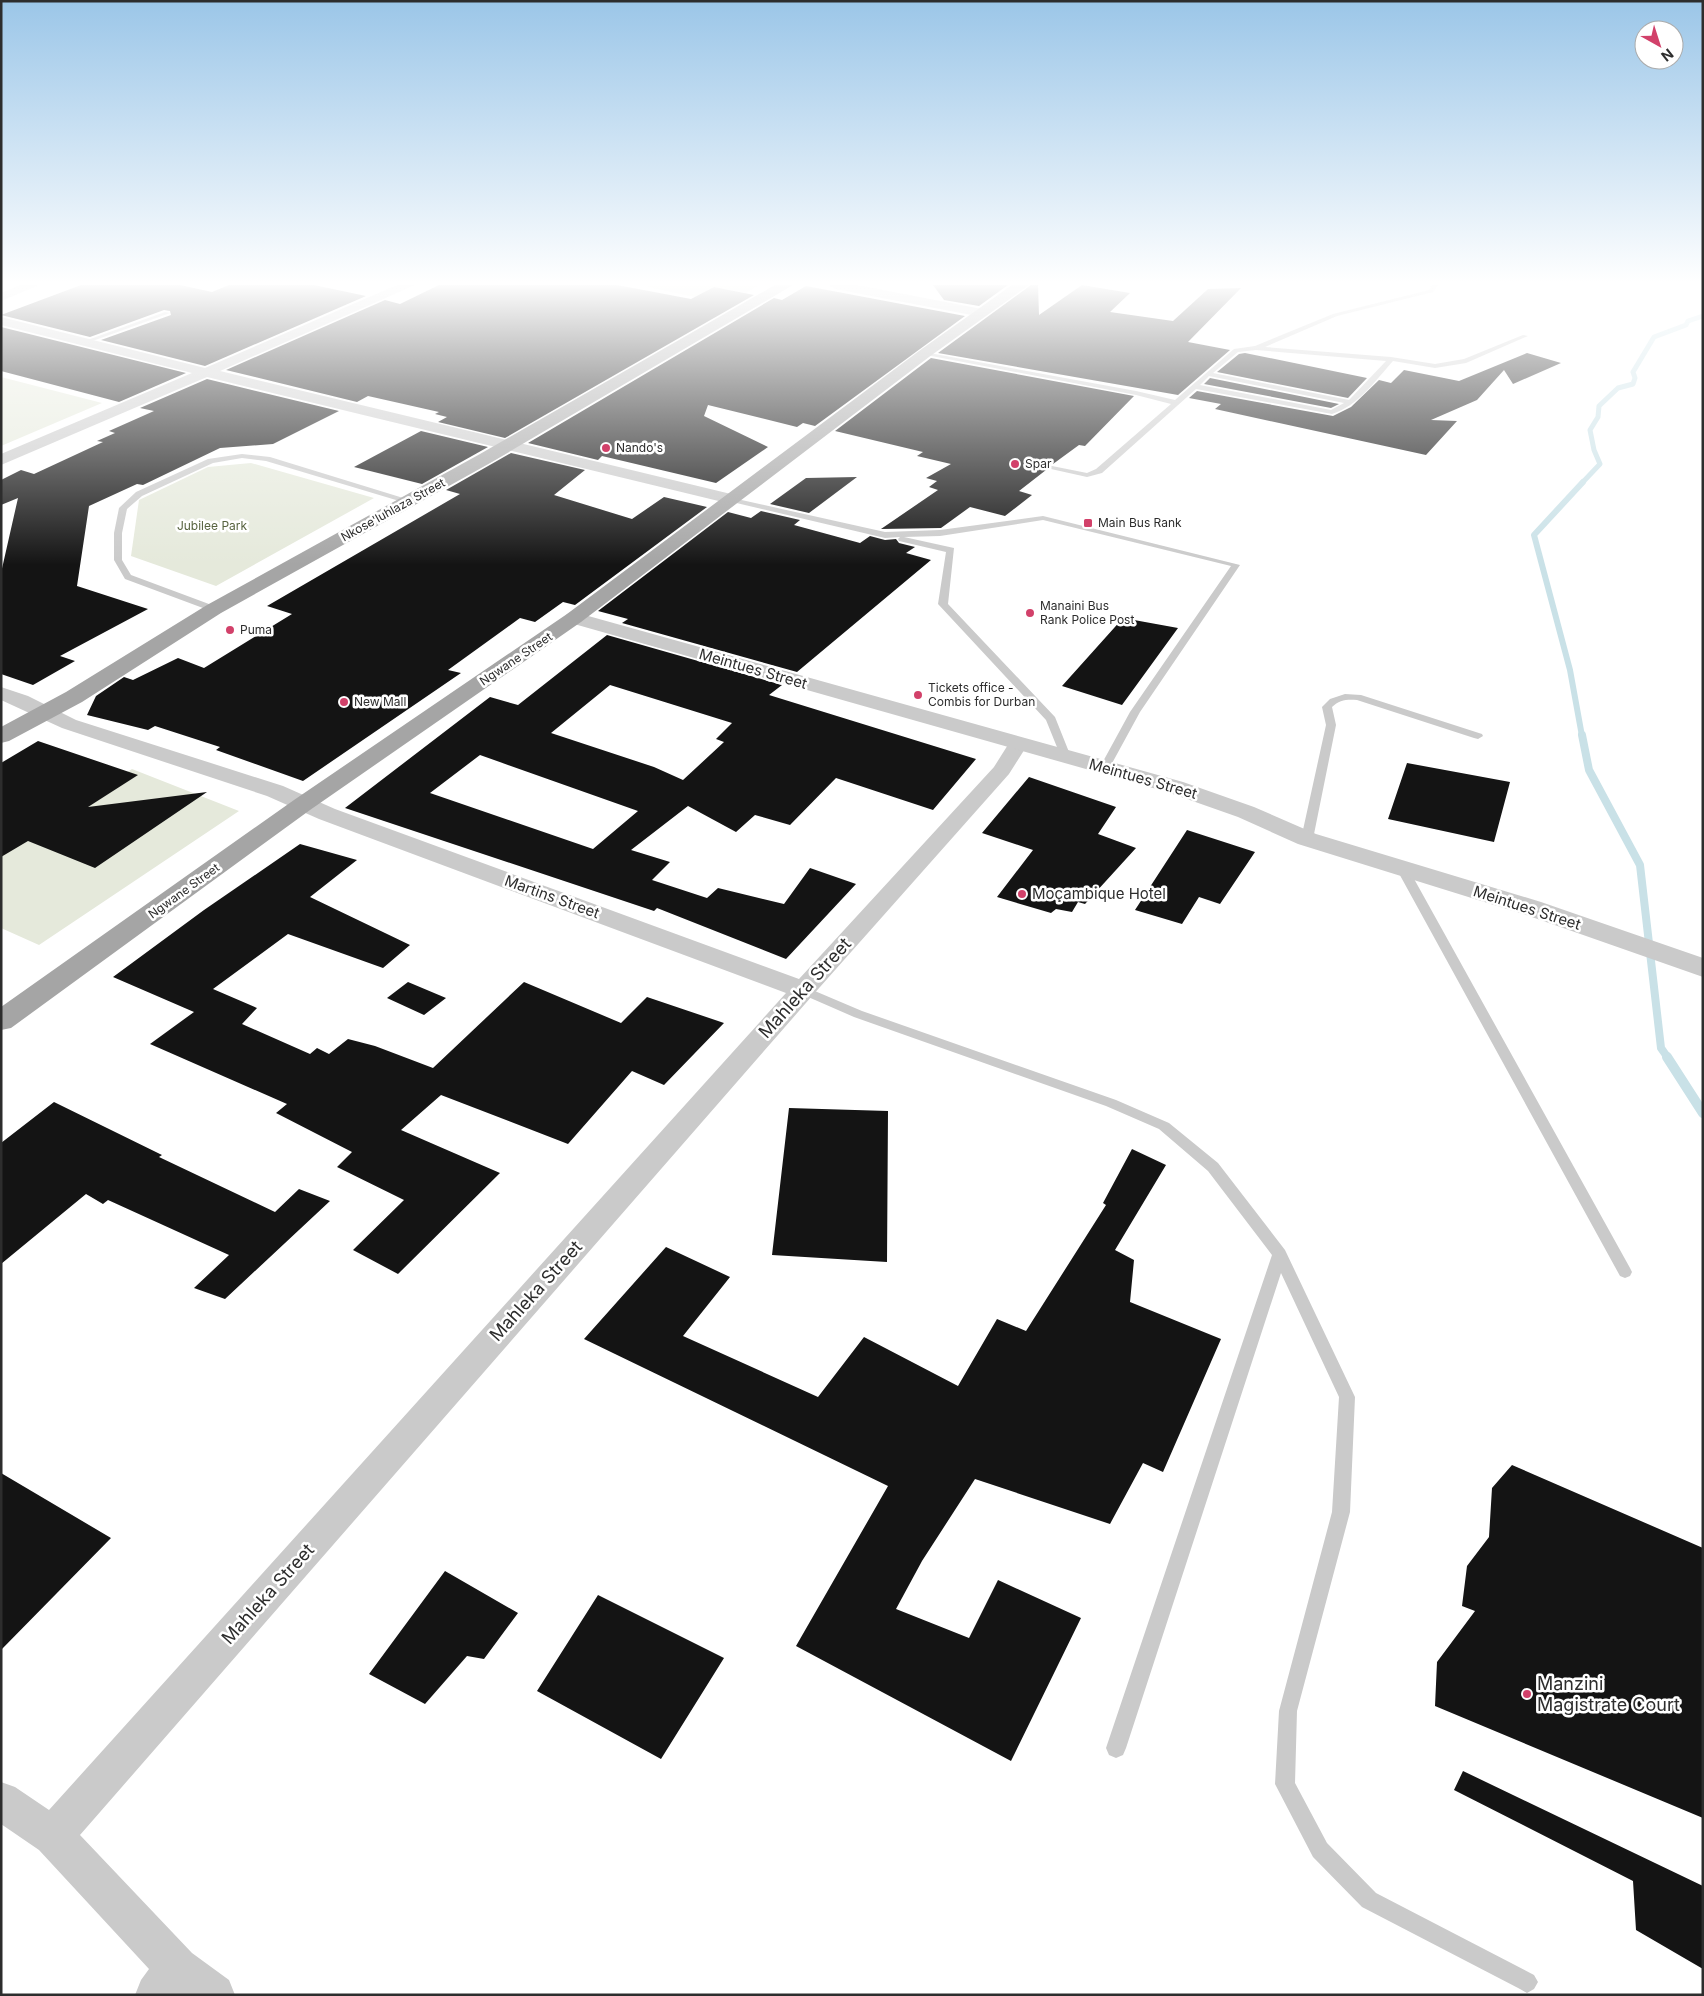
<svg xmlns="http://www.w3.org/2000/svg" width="1704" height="1996" font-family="Inter,sans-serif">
  <rect width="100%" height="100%" fill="#fff"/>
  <path fill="#e5e9db" d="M 650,285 L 759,285 L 746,293 L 714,287 L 695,297 L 647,287 Z
    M 1,377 L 102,403 L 1,446 Z
    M 251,463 L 374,498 L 216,586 L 131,556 L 139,500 L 208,467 Z
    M 132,769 L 239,811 L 39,945 L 1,928 L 1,851 Z"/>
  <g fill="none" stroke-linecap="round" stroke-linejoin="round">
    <path stroke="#c9e1e7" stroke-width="5" d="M 1582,483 L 1600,464 L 1594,450 L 1590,430 L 1598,417 L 1599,406 L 1618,388 L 1633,384 L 1635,378 L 1633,372 L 1654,337 L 1686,325 L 1688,321 L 1703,316"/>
    <path stroke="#c9e1e7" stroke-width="6" d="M 1582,736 L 1570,670 L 1534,535 L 1583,482"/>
    <path stroke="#c9e1e7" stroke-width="8" d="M 1582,735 L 1589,770 L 1640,865 L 1661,1048 L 1668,1058"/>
    <path stroke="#c9e1e7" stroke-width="10" d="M 1667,1057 L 1703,1113"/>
  </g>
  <path fill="#141414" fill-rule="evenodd" d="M 81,285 L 180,285 L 212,292 L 229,285 L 314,285 L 366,296 L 205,366 L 101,340 L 171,315 L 170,311 L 164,310 L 90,337 L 1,315 Z
    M 439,285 L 617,285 L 691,299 L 714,287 L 754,295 L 505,438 L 438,422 L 447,417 L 435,414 L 439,412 L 368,396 L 357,402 L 226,370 L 385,300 L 400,304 Z
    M 933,285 L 1008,285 L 979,306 L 944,300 Z
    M 1031,285 L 1038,285 L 1039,315 L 1082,285 L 1130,293 L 1110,312 L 1173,321 L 1208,289 L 1241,288 L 1188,342 L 1230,350 L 1178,395 L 938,353 Z
    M 806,286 L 965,316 L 815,426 L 803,423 L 797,427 L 708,405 L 704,416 L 768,447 L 716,483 L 602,456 L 598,460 L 528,443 L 774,298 L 782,300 Z
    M 1,327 L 186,373 L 119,402 L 1,371 Z
    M 1245,353 L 1367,378 L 1348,398 L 1217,372 L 1239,354 Z
    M 1527,353 L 1561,363 L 1513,384 L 1504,370 L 1477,400 L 1431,420 L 1457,421 L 1426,455 L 1215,409 L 1221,404 L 1189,398 L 1197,391 L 1333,416 L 1351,407 L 1379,380 L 1391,383 L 1404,370 L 1459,381 Z
    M 931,358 L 1134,396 L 1085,446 L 1079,445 L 1053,464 L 1037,461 L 1032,463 L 1033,467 L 1046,470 L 1019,491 L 1032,495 L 1005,516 L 970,507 L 941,528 L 881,529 L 938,490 L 929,487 L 937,481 L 926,478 L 951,464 L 917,456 L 923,452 L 835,431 Z
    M 1210,378 L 1339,404 L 1331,408 L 1204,384 Z
    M 207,379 L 339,411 L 273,444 L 220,448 L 143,485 L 137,484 L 89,506 L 77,586 L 148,609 L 60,656 L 75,661 L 33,685 L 1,674 L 1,573 L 18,498 L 1,505 L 1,480 L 21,470 L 34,474 L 103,442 L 97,441 L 115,433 L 109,431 L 154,411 L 140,408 Z
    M 421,431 L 488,447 L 422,484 L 354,467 Z
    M 511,453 L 585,470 L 554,495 L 632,519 L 664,497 L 707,507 L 575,605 L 563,602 L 535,622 L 520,618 L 448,670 L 461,673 L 303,781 L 216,750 L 220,747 L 155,726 L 148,730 L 87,715 L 96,696 L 124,677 L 133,680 L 178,658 L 204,668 L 292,614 L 267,606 L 460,494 L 446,490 Z
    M 857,477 L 809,513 L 770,504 L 806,478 Z
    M 761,511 L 800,520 L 794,525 L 860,543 L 870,536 L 885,540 L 896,539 L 899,543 L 915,547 L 906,553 L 931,560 L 797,672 L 622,623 L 628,619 L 598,611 L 728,512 L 751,518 Z
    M 1123,618 L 1178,628 L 1122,705 L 1062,686 Z
    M 607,635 L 782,685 L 769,695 L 976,759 L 933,810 L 836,778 L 790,825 L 755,815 L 736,832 L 688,806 L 631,850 L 670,862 L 652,880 L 707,898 L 718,888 L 784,904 L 810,868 L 856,884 L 786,959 L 657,908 L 654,911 L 345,808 L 490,697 L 518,705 ZM 610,685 L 732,723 L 716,739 L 724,742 L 683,780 L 654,767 L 551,733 ZM 480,755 L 638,811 L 593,849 L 430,793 Z
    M 38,741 L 138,775 L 88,807 L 207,792 L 95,868 L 28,841 L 1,857 L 1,763 Z
    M 1407,763 L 1510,782 L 1494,842 L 1388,819 Z
    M 1029,777 L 1116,807 L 1098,834 L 1136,848 L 1085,904 L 1078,902 L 1072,912 L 1056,909 L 1051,913 L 997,897 L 1033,850 L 982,833 Z
    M 1187,830 L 1255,852 L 1220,904 L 1199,897 L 1182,924 L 1135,910 Z
    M 300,844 L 357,860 L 310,897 L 410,945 L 383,968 L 288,934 L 213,989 L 257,1008 L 242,1024 L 310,1054 L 317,1048 L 329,1054 L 348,1039 L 375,1046 L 433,1068 L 524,982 L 621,1023 L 647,997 L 724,1023 L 664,1085 L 632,1071 L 568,1144 L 441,1095 L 401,1130 L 500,1173 L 398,1274 L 353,1250 L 404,1200 L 337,1167 L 352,1152 L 276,1113 L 287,1104 L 150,1044 L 194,1012 L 113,977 L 204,910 Z
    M 408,982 L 446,998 L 424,1015 L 387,998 Z
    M 54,1102 L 162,1155 L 159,1157 L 275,1212 L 299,1189 L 330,1201 L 225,1299 L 194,1288 L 229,1255 L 108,1200 L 103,1204 L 86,1194 L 1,1264 L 1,1143 Z
    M 789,1108 L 888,1111 L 887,1262 L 772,1255 Z
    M 1132,1149 L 1166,1165 L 1115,1250 L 1134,1260 L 1130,1302 L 1221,1339 L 1163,1472 L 1143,1463 L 1110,1524 L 975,1479 L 922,1561 L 896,1609 L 969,1638 L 998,1580 L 1081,1618 L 1011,1761 L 796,1646 L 888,1486 L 584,1339 L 666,1247 L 730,1277 L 683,1336 L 818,1397 L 864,1337 L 958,1386 L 997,1319 L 1026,1331 L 1106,1205 L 1103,1203 Z
    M 1512,1465 L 1703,1548 L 1703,1818 L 1435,1706 L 1437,1662 L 1475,1611 L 1462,1606 L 1467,1566 L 1489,1537 L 1492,1488 Z
    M 1,1473 L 111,1538 L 1,1650 Z
    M 445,1571 L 518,1613 L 484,1659 L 467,1656 L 425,1704 L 369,1674 Z
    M 598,1595 L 724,1658 L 661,1759 L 537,1691 Z
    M 1463,1771 L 1703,1886 L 1703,1969 L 1636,1930 L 1633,1881 L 1454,1790 Z"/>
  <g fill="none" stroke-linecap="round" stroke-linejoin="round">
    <path fill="#cacaca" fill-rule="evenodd" d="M 1432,285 L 1438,285 L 1433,292 L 1337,316 L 1265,347 L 1391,357 L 1435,364 L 1464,359 L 1523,335 L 1528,336 L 1466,363 L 1435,368 L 1393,361 C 1375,381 1358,406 1332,414 L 1196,389 L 1102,473 L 1087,477 L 1033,465 L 1037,463 L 1087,473 L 1096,469 L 1171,404 L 1136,395 L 921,354 L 924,352 L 1136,391 L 1175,400 L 1234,349 L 1255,346 L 1333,314 L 1429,290 ZM 1256,350 L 1386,361 L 1349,400 L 1213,373 L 1238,352 ZM 1209,376 L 1344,403 L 1331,410 L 1200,385 Z
      M 165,312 L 170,313 L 87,343 L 82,342 Z
      M 242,454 L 270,457 L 413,501 L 406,503 L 266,461 L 242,458 L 213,463 L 142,496 L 127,509 L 122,533 L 122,560 L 131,575 L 217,607 L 217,611 L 211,611 L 125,579 L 114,560 L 114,533 L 119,508 L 136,492 L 208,459 Z
      M 728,497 L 885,532 L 940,530 L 1043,516 L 1240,565 L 1140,712 L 1110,767 L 1105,770 L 1100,767 L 1130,712 L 1231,566 L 1043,520 L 940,536 L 904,537 L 954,548 L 948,604 L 1055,717 L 1071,757 L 1066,760 L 1061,757 L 1046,720 L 938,604 L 946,552 L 899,541 L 898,539 L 900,537 L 885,538 L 728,501 Z
      M 1345,694 L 1361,695 L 1482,734 L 1483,736 L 1478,739 L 1474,738 L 1357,700 C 1347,699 1339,700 1332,707 L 1336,725 L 1313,839 L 1311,841 L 1303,841 L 1301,839 L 1326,725 L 1322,707 L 1330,699 Z
      M 1402,865 L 1408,868 L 1630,1268 L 1632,1272 L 1630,1276 L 1625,1278 L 1620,1276 L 1396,868 Z
      M 803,986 L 862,1011 L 1116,1100 L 1169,1123 L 1218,1163 L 1285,1250 L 1355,1397 L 1350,1512 L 1297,1711 L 1295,1783 L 1327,1843 L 1376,1893 L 1534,1975 L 1538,1982 L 1534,1989 L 1527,1993 L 1520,1989 L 1362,1907 L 1313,1857 L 1275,1784 L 1279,1711 L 1332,1512 L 1339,1397 L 1281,1273 L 1126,1748 L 1123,1755 L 1116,1758 L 1109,1755 L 1106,1748 L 1272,1255 L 1208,1171 L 1159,1129 L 1106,1106 L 854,1017 L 799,993 L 797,990 Z"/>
    <path fill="#cacaca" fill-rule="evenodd" d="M 20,285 L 39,285 L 1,301 L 1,293 Z
      M 397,285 L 415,285 L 220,371 L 731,494 L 737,496 L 739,499 L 737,502 L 731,504 L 207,377 L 1,465 L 1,454 L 192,373 L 1,325 L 1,317 L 205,368 Z
      M 829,285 L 857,285 L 982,309 L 988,313 L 982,317 L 835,289 Z
      M 1,687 L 28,696 L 76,720 L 283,786 L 335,809 L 799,979 L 994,767 L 1011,740 L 1018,738 L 1025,740 L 1028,744 L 1009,774 L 812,996 L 80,1835 L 192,1953 L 229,1980 L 235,1995 L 135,1995 L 141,1980 L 149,1969 L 39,1850 L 1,1824 L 1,1782 L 15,1787 L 49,1810 L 786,993 L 319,819 L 267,796 L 62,728 L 1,700 Z"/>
    <path fill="#cacaca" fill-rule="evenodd" d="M 574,612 L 1183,782 L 1254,807 L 1316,834 L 1541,902 L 1703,958 L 1703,977 L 1523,914 L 1298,844 L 1238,817 L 1167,792 L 567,622 L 564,618 L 567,614 Z"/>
    <path fill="#a5a5a5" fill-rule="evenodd" d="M 775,285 L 793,285 L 492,462 L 221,613 L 82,702 L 9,741 L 1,743 L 1,727 L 66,692 L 207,605 L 480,454 Z
      M 1012,285 L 1029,285 L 929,357 L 581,622 L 310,810 L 11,1028 L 1,1030 L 1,1007 L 294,800 L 567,614 L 919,351 Z"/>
  </g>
  <linearGradient id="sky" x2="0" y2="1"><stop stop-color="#9bc6e8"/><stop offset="0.5" stop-color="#fff"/><stop offset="1" stop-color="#fff" stop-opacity="0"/></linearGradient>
  <rect width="1704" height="565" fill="url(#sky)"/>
  <g fill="#d2416a" stroke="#fff" stroke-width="2">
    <circle cx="606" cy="448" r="5"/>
    <circle cx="1015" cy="464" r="5"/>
    <rect x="1083" y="518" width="10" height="10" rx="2.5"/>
    <circle cx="1030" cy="613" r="5"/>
    <circle cx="230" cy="630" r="5"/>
    <circle cx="918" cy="695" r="5"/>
    <circle cx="344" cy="702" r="5"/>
    <circle cx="1022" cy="894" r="5"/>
    <circle cx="1527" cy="1694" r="5"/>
  </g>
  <g text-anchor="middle" stroke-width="5" stroke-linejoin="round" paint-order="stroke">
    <g font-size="12" fill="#2d2d2d" stroke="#fff" text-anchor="start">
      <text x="616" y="452">Nando's</text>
      <text x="1025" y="468">Spar</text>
      <text x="1098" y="527">Main Bus Rank</text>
      <text x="1040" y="610">Manaini Bus<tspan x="1040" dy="14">Rank Police Post</tspan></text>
      <text x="240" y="634">Puma</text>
      <text x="928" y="692">Tickets office -<tspan x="928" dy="14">Combis for Durban</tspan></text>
      <text x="354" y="706">New Mall</text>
    </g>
    <g font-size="12" fill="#2d2d2d" stroke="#fff">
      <text transform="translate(393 510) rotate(-29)" y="4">Nkose'luhlaza Street</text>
      <text transform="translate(516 659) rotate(-34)" y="4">Ngwane Street</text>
      <text transform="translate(184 891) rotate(-36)" y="4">Ngwane Street</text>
    </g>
    <g font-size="12" fill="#57633f" stroke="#fff">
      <text x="212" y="530">Jubilee Park</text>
    </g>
    <g font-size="15" fill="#2d2d2d" stroke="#fff">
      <text transform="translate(753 669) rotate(16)" y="5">Meintues Street</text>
      <text transform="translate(1143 779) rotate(16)" y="5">Meintues Street</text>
      <text transform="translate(552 897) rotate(20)" y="5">Martins Street</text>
      <text transform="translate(1527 908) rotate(18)" y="5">Meintues Street</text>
    </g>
    <g font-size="15" fill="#2d2d2d" stroke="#fff" text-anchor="start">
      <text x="1032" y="899">Moçambique Hotel</text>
    </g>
    <g font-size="18" fill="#2d2d2d" stroke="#fff">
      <text transform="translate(805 988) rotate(-48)" y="6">Mahleka Street</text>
      <text transform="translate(536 1291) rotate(-48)" y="6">Mahleka Street</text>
      <text transform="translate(268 1594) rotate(-48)" y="6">Mahleka Street</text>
    </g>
    <g font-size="18" fill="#2d2d2d" stroke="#fff" text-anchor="start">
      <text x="1537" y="1690">Manzini<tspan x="1537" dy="21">Magistrate Court</tspan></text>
    </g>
  </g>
  <rect width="1704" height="1996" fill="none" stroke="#2d2d2d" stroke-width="5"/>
  <g transform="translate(1659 45) rotate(141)"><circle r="24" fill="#ffffff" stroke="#ababab"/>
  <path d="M0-4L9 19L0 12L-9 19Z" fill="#d2416a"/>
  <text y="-8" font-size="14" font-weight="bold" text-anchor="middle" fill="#2d2d2d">N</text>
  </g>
</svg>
